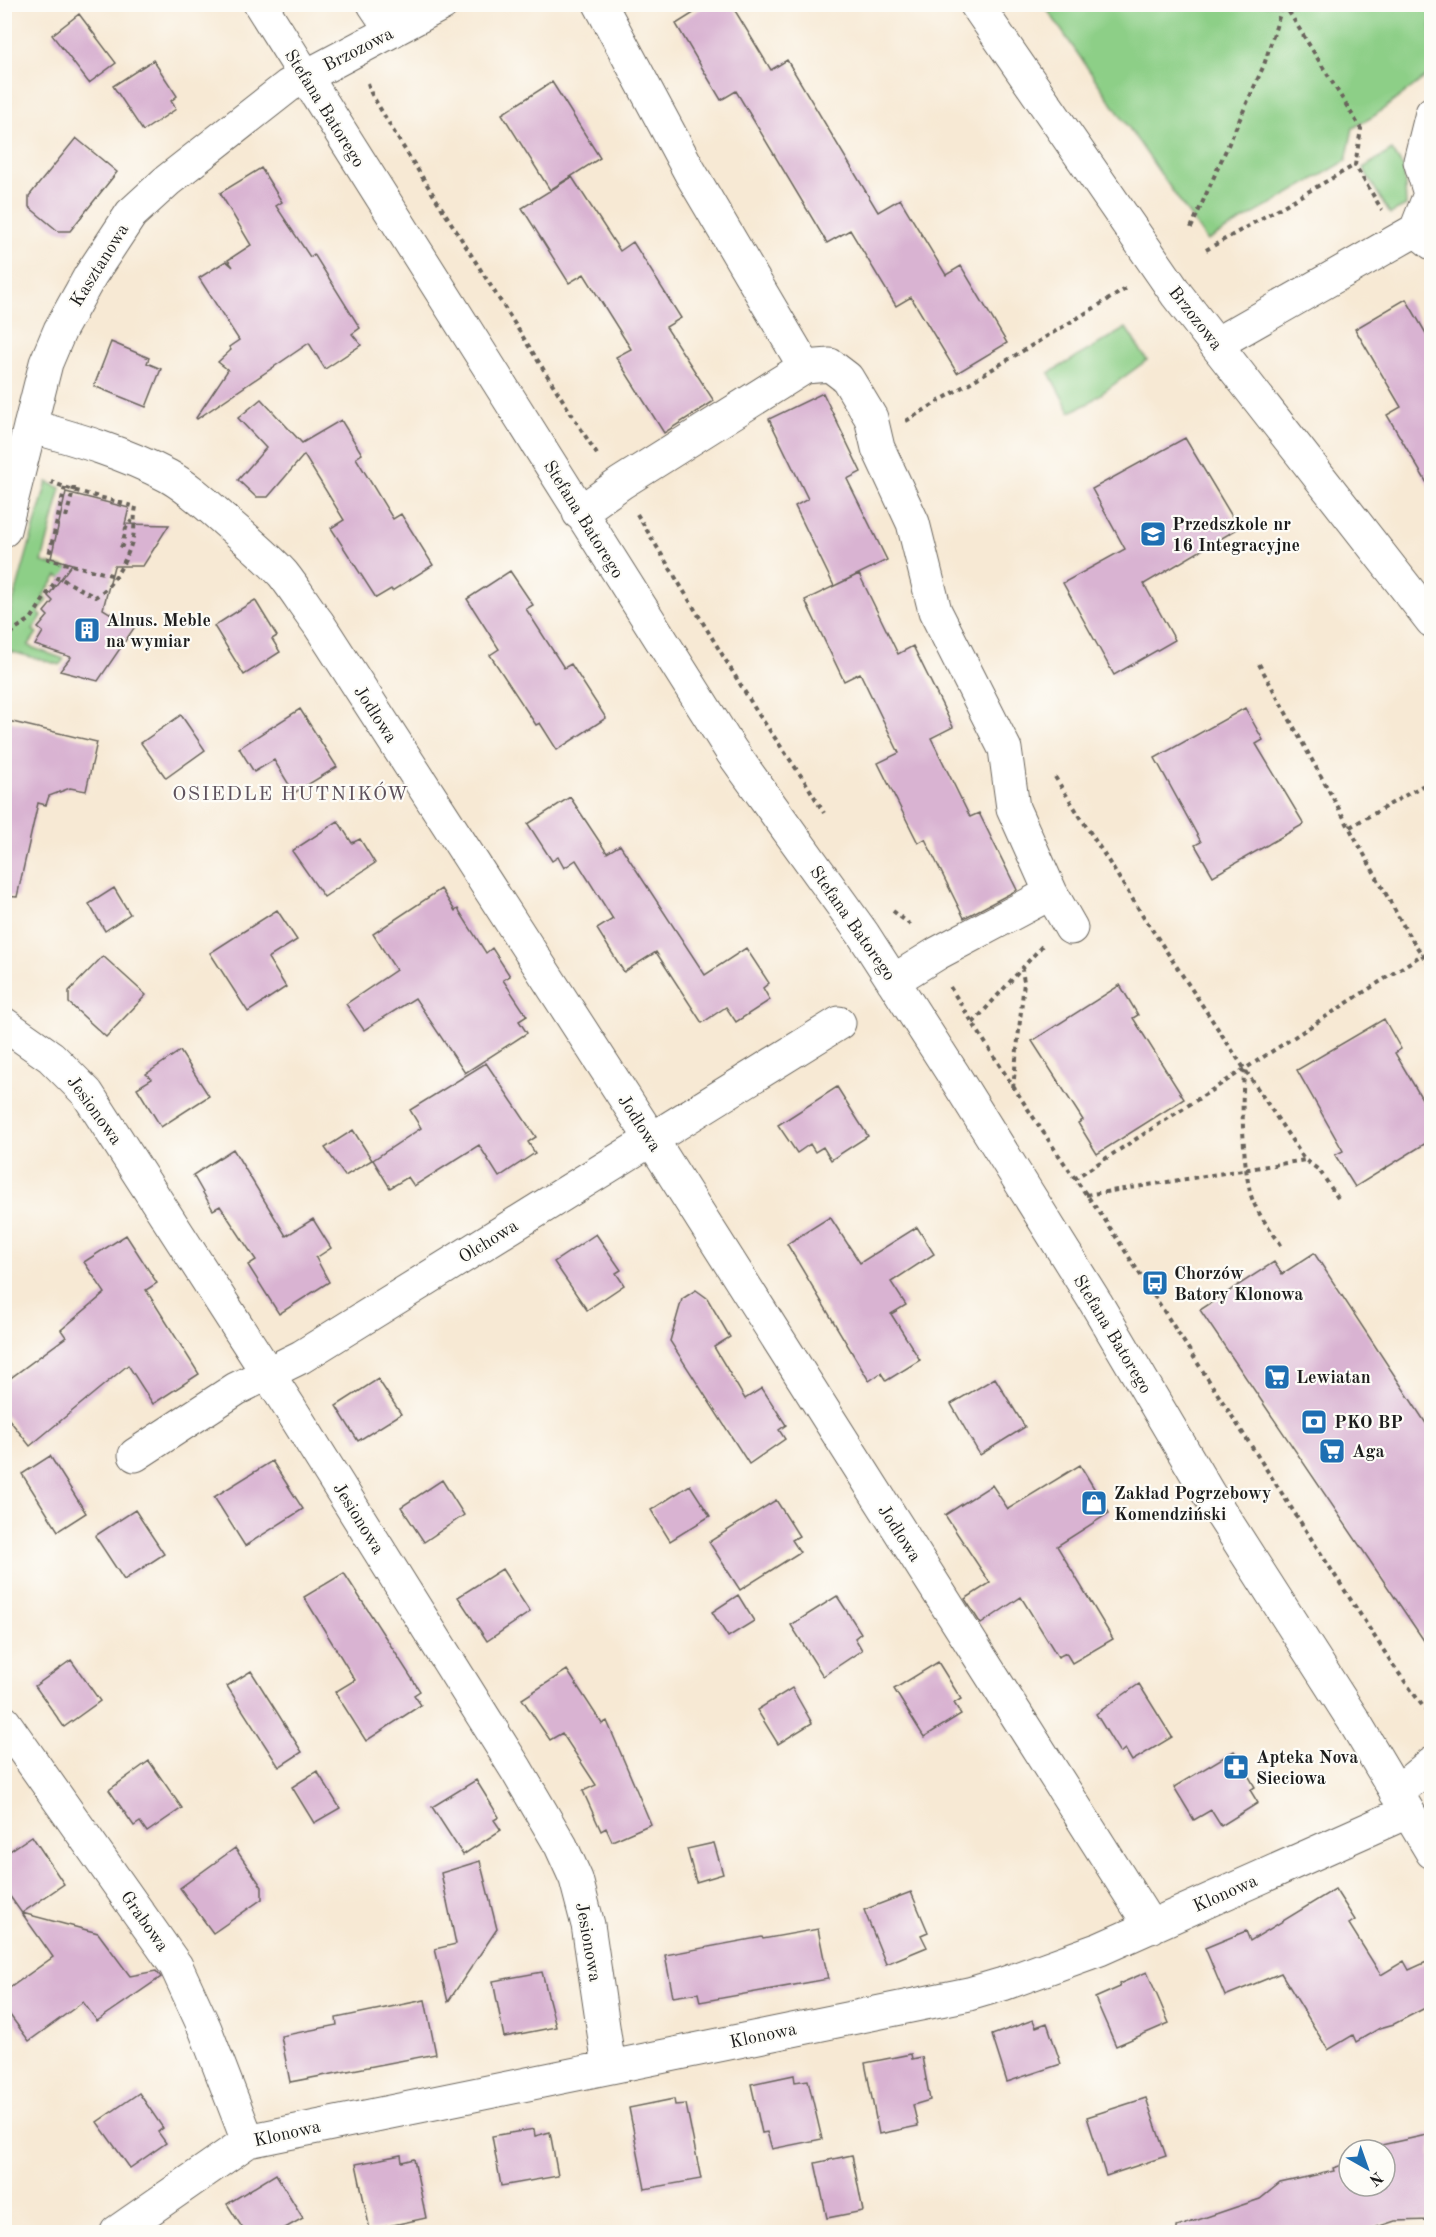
<svg xmlns="http://www.w3.org/2000/svg" width="1436" height="2237" font-family="'Old Standard TT',serif">
  <rect width="100%" height="100%" fill="#fdfcf7"/>
  <filter id="ink" filterUnits="userSpaceOnUse"><feTurbulence type="fractalNoise" baseFrequency=".0167" numOctaves="2"/><feDisplacementMap in="SourceGraphic" scale="12" xChannelSelector="R" yChannelSelector="G"/><feConvolveMatrix kernelMatrix="1 2 1 2 8 2 1 2 1" color-interpolation-filters="sRGB"/></filter>
  <filter id="wash" filterUnits="userSpaceOnUse"><feTurbulence type="fractalNoise" baseFrequency=".008" numOctaves="4" result="noise"/><feDisplacementMap in="SourceGraphic" scale="24" xChannelSelector="R" yChannelSelector="G"/><feGaussianBlur stdDeviation="1.35" result="paint"/><feColorMatrix in="noise" values="0 0 0 0 0 0 0 0 0 0 0 0 0 0 0 0 0 1.4 0 .05"/><feComposite in="paint" operator="in"/></filter>
  <g filter="url(#wash)">
    <rect width="100%" height="100%" fill="#f7e9d4"/>
    <path fill="#8dcf87" stroke="#547652" stroke-width="1.5" d="M 1044,5 L 1431,5 L 1431,73 L 1374,116 L 1353,128 L 1346,161 L 1207,241 Z
      M 1392,150 L 1404,169 L 1406,206 L 1390,214 L 1363,168 Z
      M 1126,328 L 1147,360 L 1087,404 L 1070,412 L 1049,373 Z
      M 47,482 L 61,488 L 42,562 L 111,579 L 95,598 L 57,576 L 43,596 L 47,600 L 38,613 L 42,616 L 33,630 L 37,633 L 28,646 L 64,659 L 60,665 L 5,650 L 5,631 Z"/>
    <g id="blocks">
      <path fill="#d9b3d2" d="M 708,4 L 731,4 L 771,70 L 787,60 L 878,212 L 900,199 L 946,275 L 961,266 L 1007,343 L 957,373 L 911,297 L 896,306 L 850,230 L 827,243 L 736,91 L 721,100 L 676,24 Z
        M 79,14 L 116,63 L 89,83 L 52,35 Z
        M 153,60 L 177,96 L 171,101 L 176,109 L 143,131 L 113,86 Z
        M 552,82 L 600,158 L 550,190 L 502,114 Z
        M 76,138 L 117,172 L 70,231 L 58,231 L 29,207 L 29,196 Z
        M 261,168 L 282,202 L 276,206 L 310,257 L 314,254 L 360,328 L 352,334 L 361,345 L 325,369 L 309,343 L 197,419 L 196,418 L 228,370 L 218,362 L 231,350 L 229,347 L 239,340 L 199,278 L 226,261 L 233,267 L 228,260 L 251,245 L 220,193 Z
        M 572,177 L 620,251 L 633,242 L 681,318 L 666,327 L 714,401 L 664,433 L 616,357 L 631,349 L 584,274 L 569,283 L 522,208 Z
        M 1406,299 L 1431,342 L 1431,490 L 1387,415 L 1401,407 L 1355,329 Z
        M 111,342 L 149,358 L 147,363 L 161,369 L 146,407 L 94,386 Z
        M 823,393 L 861,472 L 847,479 L 887,560 L 834,586 L 795,506 L 808,499 L 769,419 Z
        M 261,399 L 302,443 L 341,420 L 362,454 L 356,458 L 393,519 L 401,514 L 433,565 L 392,591 L 391,589 L 376,598 L 331,528 L 344,520 L 304,455 L 268,497 L 256,497 L 238,480 L 266,448 L 238,418 Z
        M 1185,438 L 1239,528 L 1144,584 L 1175,640 L 1114,675 L 1063,583 L 1125,549 L 1092,489 Z
        M 66,492 L 129,508 L 125,524 L 169,525 L 143,566 L 114,566 L 103,609 L 134,628 L 98,681 L 60,671 L 71,657 L 35,645 L 43,632 L 38,628 L 48,616 L 44,612 L 53,601 L 48,596 L 72,564 L 51,558 Z
        M 510,571 L 533,605 L 526,609 L 564,668 L 571,664 L 606,718 L 557,750 L 540,723 L 536,725 L 490,655 L 499,649 L 467,599 Z
        M 859,574 L 898,654 L 913,646 L 953,727 L 931,738 L 970,817 L 979,813 L 1017,890 L 964,918 L 925,839 L 918,843 L 878,763 L 899,753 L 860,673 L 844,681 L 805,600 Z
        M 255,600 L 277,636 L 272,639 L 280,652 L 244,675 L 214,626 Z
        M 1245,708 L 1263,740 L 1256,744 L 1304,824 L 1213,876 L 1195,845 L 1201,842 L 1155,758 Z
        M 300,709 L 337,767 L 294,793 L 274,760 L 254,772 L 239,748 Z
        M 181,715 L 205,750 L 166,778 L 141,743 Z
        M 4,720 L 97,742 L 86,791 L 70,788 L 49,796 L 46,805 L 38,803 L 17,897 L 4,896 Z
        M 570,797 L 607,853 L 620,845 L 705,975 L 746,948 L 769,983 L 763,988 L 770,1000 L 736,1022 L 726,1007 L 702,1023 L 656,952 L 624,972 L 597,929 L 613,919 L 576,860 L 564,868 L 558,857 L 552,861 L 528,824 Z
        M 338,821 L 352,843 L 360,839 L 375,863 L 324,897 L 292,851 Z
        M 114,888 L 130,914 L 105,931 L 89,904 Z
        M 441,889 L 455,911 L 458,909 L 486,953 L 492,948 L 510,976 L 503,980 L 527,1016 L 519,1021 L 527,1033 L 465,1073 L 415,998 L 364,1030 L 346,1004 L 396,970 L 373,934 Z
        M 277,910 L 297,940 L 268,958 L 286,987 L 248,1012 L 210,953 Z
        M 103,956 L 146,995 L 106,1037 L 69,1003 L 69,991 Z
        M 1120,985 L 1138,1015 L 1133,1018 L 1184,1099 L 1097,1154 L 1078,1123 L 1083,1120 L 1032,1041 Z
        M 1384,1019 L 1401,1049 L 1395,1053 L 1431,1114 L 1431,1140 L 1355,1187 L 1335,1155 L 1343,1151 L 1297,1070 Z
        M 180,1051 L 209,1096 L 161,1127 L 137,1088 L 152,1079 L 146,1074 Z
        M 486,1063 L 536,1137 L 528,1142 L 535,1153 L 499,1177 L 479,1145 L 414,1186 L 408,1177 L 390,1188 L 373,1160 L 421,1128 L 410,1110 Z
        M 837,1087 L 868,1136 L 831,1160 L 823,1147 L 815,1152 L 810,1144 L 797,1153 L 778,1125 Z
        M 353,1130 L 372,1160 L 345,1176 L 325,1148 Z
        M 233,1149 L 286,1236 L 313,1219 L 331,1248 L 316,1258 L 329,1282 L 279,1314 L 248,1265 L 256,1260 L 220,1206 L 213,1210 L 193,1175 Z
        M 830,1217 L 860,1263 L 917,1227 L 934,1254 L 891,1282 L 906,1305 L 891,1314 L 920,1360 L 886,1381 L 881,1373 L 869,1381 L 787,1244 Z
        M 596,1234 L 621,1270 L 616,1273 L 624,1285 L 587,1310 L 554,1262 Z
        M 126,1235 L 157,1283 L 146,1290 L 199,1374 L 153,1404 L 128,1365 L 30,1446 L 4,1413 L 4,1383 L 66,1337 L 61,1330 L 105,1293 L 84,1262 Z
        M 1314,1253 L 1431,1431 L 1431,1651 L 1200,1310 L 1274,1262 L 1282,1274 Z
        M 696,1290 L 707,1298 L 730,1337 L 714,1347 L 745,1399 L 762,1388 L 786,1425 L 779,1430 L 785,1439 L 749,1464 L 670,1341 L 682,1299 Z
        M 995,1378 L 1025,1427 L 980,1455 L 951,1404 Z
        M 378,1379 L 401,1414 L 358,1441 L 336,1406 Z
        M 50,1456 L 86,1513 L 58,1531 L 22,1474 Z
        M 272,1461 L 303,1509 L 245,1546 L 214,1497 Z
        M 1080,1465 L 1109,1513 L 1057,1546 L 1113,1639 L 1072,1663 L 1066,1653 L 1058,1657 L 1021,1597 L 981,1624 L 965,1599 L 990,1583 L 945,1515 L 992,1485 L 1008,1509 Z
        M 442,1480 L 464,1515 L 424,1542 L 401,1507 Z
        M 690,1485 L 710,1516 L 670,1541 L 651,1510 Z
        M 776,1500 L 799,1536 L 792,1540 L 800,1552 L 740,1590 L 709,1542 Z
        M 135,1510 L 164,1554 L 124,1580 L 95,1536 Z
        M 502,1569 L 530,1612 L 487,1641 L 458,1597 Z
        M 344,1573 L 420,1691 L 414,1695 L 421,1705 L 366,1741 L 335,1692 L 355,1680 L 304,1597 Z
        M 738,1595 L 754,1621 L 728,1637 L 712,1612 Z
        M 837,1596 L 861,1633 L 855,1638 L 862,1650 L 823,1676 L 791,1625 Z
        M 71,1660 L 100,1701 L 64,1727 L 35,1686 Z
        M 938,1662 L 961,1699 L 954,1703 L 961,1714 L 924,1737 L 894,1689 Z
        M 567,1670 L 602,1724 L 607,1721 L 651,1824 L 612,1841 L 606,1828 L 601,1831 L 583,1791 L 596,1785 L 562,1733 L 550,1740 L 522,1699 Z
        M 251,1671 L 302,1752 L 279,1767 L 227,1686 Z
        M 1139,1684 L 1172,1737 L 1132,1761 L 1125,1749 L 1120,1753 L 1096,1714 Z
        M 792,1688 L 812,1723 L 778,1744 L 757,1710 Z
        M 1234,1751 L 1255,1787 L 1250,1790 L 1258,1803 L 1221,1826 L 1211,1810 L 1194,1820 L 1174,1787 Z
        M 149,1761 L 182,1808 L 147,1832 L 140,1822 L 134,1826 L 109,1790 Z
        M 317,1771 L 340,1808 L 314,1823 L 292,1787 Z
        M 476,1780 L 499,1817 L 494,1820 L 501,1830 L 463,1855 L 432,1807 Z
        M 32,1836 L 64,1884 L 22,1913 L 98,1933 L 130,1976 L 156,1971 L 161,1977 L 97,2021 L 83,2002 L 29,2041 L 4,2007 L 4,1992 L 53,1957 L 4,1888 L 4,1855 Z
        M 714,1843 L 723,1874 L 696,1882 L 687,1849 Z
        M 235,1848 L 262,1887 L 262,1899 L 213,1933 L 180,1888 Z
        M 480,1861 L 497,1929 L 448,2002 L 435,1949 L 456,1944 L 441,1873 Z
        M 1335,1889 L 1355,1920 L 1349,1924 L 1381,1975 L 1404,1961 L 1409,1970 L 1431,1960 L 1431,2005 L 1394,2024 L 1380,2028 L 1356,2042 L 1353,2035 L 1328,2050 L 1281,1973 L 1225,1996 L 1205,1948 L 1246,1931 L 1250,1941 Z
        M 911,1892 L 928,1932 L 921,1935 L 927,1947 L 886,1964 L 864,1910 Z
        M 818,1929 L 828,1979 L 700,2002 L 698,1993 L 673,1997 L 665,1955 L 762,1937 L 763,1939 Z
        M 542,1972 L 556,2027 L 504,2037 L 493,1981 Z
        M 1147,1972 L 1169,2023 L 1116,2046 L 1095,1998 L 1120,1987 L 1119,1984 Z
        M 425,2000 L 436,2054 L 290,2082 L 281,2036 L 337,2025 L 336,2018 Z
        M 1033,2020 L 1036,2027 L 1047,2023 L 1061,2064 L 1007,2082 L 992,2035 Z
        M 911,2054 L 912,2059 L 922,2057 L 930,2100 L 913,2105 L 918,2126 L 879,2134 L 865,2063 Z
        M 794,2075 L 795,2082 L 808,2080 L 822,2139 L 772,2149 L 767,2132 L 762,2133 L 751,2084 Z
        M 139,2093 L 163,2128 L 158,2132 L 166,2143 L 130,2168 L 97,2122 Z
        M 1146,2098 L 1166,2156 L 1106,2176 L 1087,2117 Z
        M 674,2099 L 675,2105 L 686,2104 L 701,2179 L 645,2189 L 629,2108 Z
        M 534,2129 L 535,2136 L 550,2132 L 558,2176 L 501,2186 L 492,2136 Z
        M 1431,2134 L 1431,2220 L 1395,2221 L 1362,2232 L 1177,2232 L 1177,2227 L 1260,2199 L 1280,2183 L 1334,2171 L 1333,2168 L 1349,2163 L 1349,2186 L 1385,2186 L 1385,2150 L 1369,2150 L 1368,2148 Z
        M 401,2155 L 402,2162 L 414,2159 L 426,2218 L 370,2230 L 356,2164 Z
        M 852,2155 L 863,2211 L 827,2218 L 815,2163 Z
        M 276,2174 L 303,2218 L 278,2232 L 245,2232 L 227,2204 Z"/>
    </g>
  </g>
  <g filter="url(#ink)">
    <use href="#blocks" fill-opacity="0" stroke="#69645c" stroke-width="1.5"/>
    <g fill="none" stroke-linecap="round" stroke-linejoin="round">
      <defs>
        <path id="minor" d="M 260,4 L 732,752 L 863,934 L 953,1074 L 1096,1303 L 1208,1493 L 1354,1721 L 1432,1852
          M 374,4 L 392,31
          M 600,4 L 690,172 L 805,367 L 830,365 L 847,378 L 871,418 L 878,448 L 913,523 L 935,611 L 1005,749 L 1013,808 L 1051,893 L 1071,928
          M 976,4 L 1177,295 L 1432,621
          M 1416,230 L 1430,194 L 1420,161 L 1432,113
          M 1216,344 L 1416,230 L 1432,243
          M 30,426 C 76,439 125,453 168,476 C 188,487 205,503 222,518 C 242,536 265,554 283,574 C 295,589 306,607 318,623 L 652,1140 L 1151,1927
          M 579,513 L 621,483 L 805,367
          M 4,530 L 46,363 L 60,330 L 90,276 L 131,214 L 167,181 L 288,86 L 442,4
          M 893,981 L 938,953 L 1051,893
          M 4,1024 L 51,1057 L 87,1093 L 290,1408 L 516,1769 L 561,1846 L 576,1879 L 588,1925 L 609,2067
          M 135,1455 L 236,1389 L 301,1357 L 839,1023
          M 4,1722 L 176,1966 L 205,2029 L 248,2141
          M 1396,1793 L 1432,1763
          M 117,2232 L 248,2141 L 969,1994 L 1003,1984 L 1100,1949 L 1407,1812"/>
      </defs>
      <use href="#minor" stroke="#69645c" stroke-width="35"/>
      <path stroke="#69645c" stroke-width="4" stroke-dasharray="4.5 4.5" stroke-linecap="butt" d="M 1284,4 L 1361,129 L 1355,165 L 1382,210
        M 1341,4 L 1432,8
        M 368,83 L 371,93 L 397,137 L 598,456
        M 1191,228 L 1264,65 L 1283,4
        M 1206,250 L 1355,165
        M 906,421 L 1129,287
        M 65,487 L 48,559 L 115,576
        M 637,514 L 757,712 L 806,783 L 824,813
        M 66,517 L 75,484
        M 120,545 L 122,546 L 126,528 L 132,520
        M 6,642 L 15,629 L 31,619 L 58,577 L 95,597 C 113,588 133,550 134,530 C 135,521 134,516 136,507 L 73,490 L 51,482
        M 1259,664 L 1408,934 L 1432,969
        M 1055,777 L 1147,922 L 1305,1160 L 1319,1170 L 1340,1201
        M 1350,827 L 1422,786 L 1432,786
        M 893,911 L 913,927
        M 950,987 C 1000,1066 1049,1145 1105,1220 L 1393,1665 L 1432,1719
        M 973,1023 L 1042,946
        M 1245,1070 C 1240,1095 1243,1178 1253,1201 C 1259,1216 1272,1231 1281,1245
        M 1013,1088 L 1024,982 L 1022,970
        M 1074,1179 L 1423,954
        M 1086,1195 L 1305,1160"/>
      <use href="#minor" stroke="#fff" stroke-width="33"/>
    </g>
  </g>
  <defs>
    <symbol id="school-square" viewBox="-11 -11 22 22"><rect x="-9" y="-9" width="18" height="18" rx="4" fill="#1f6fb2" stroke="#fdfcf7"/><path d="M0-5L7-2L0 1L-7-2ZM-4 1L0 2.5L4 1V4Q0 6-4 4Z" fill="#fff"/></symbol>
    <symbol id="building-square" viewBox="-11 -11 22 22"><rect x="-9" y="-9" width="18" height="18" rx="4" fill="#1f6fb2" stroke="#fdfcf7"/><path d="M-4-6H4V6H1V3H-1V6H-4ZM-2.5-4.3h1.7v1.8h-1.7ZM.8-4.3h1.7v1.8H.8ZM-2.5-1h1.7V.8h-1.7ZM.8-1h1.7V.8H.8Z" fill="#fff"/></symbol>
    <symbol id="bus-square" viewBox="-11 -11 22 22"><rect x="-9" y="-9" width="18" height="18" rx="4" fill="#1f6fb2" stroke="#fdfcf7"/><path d="M-5-6H5V4H4V6H2V4H-2V6H-4V4H-5ZM-3.5-4V0h7V-4ZM-3.5 1.2v1.5H-2V1.2ZM2 1.2v1.5H3.5V1.2Z" fill="#fff"/></symbol>
    <symbol id="supermarket-square" viewBox="-11 -11 22 22"><rect x="-9" y="-9" width="18" height="18" rx="4" fill="#1f6fb2" stroke="#fdfcf7"/><path d="M-6-5.5h2.5l.6 2H6L4.5 2H-2.5L-4.4-4H-6ZM-1.5 3.2a1.3 1.3 0 1 0 .1 0ZM3 3.2a1.3 1.3 0 1 0 .1 0Z" fill="#fff"/></symbol>
    <symbol id="bank-square" viewBox="-11 -11 22 22"><rect x="-9" y="-9" width="18" height="18" rx="4" fill="#1f6fb2" stroke="#fdfcf7"/><path d="M-6-4H6V4H-6ZM0-2.3a2.3 2.3 0 1 0 0 4.6a2.3 2.3 0 1 0 0-4.6Z" fill="#fff"/></symbol>
    <symbol id="shop-square" viewBox="-11 -11 22 22"><rect x="-9" y="-9" width="18" height="18" rx="4" fill="#1f6fb2" stroke="#fdfcf7"/><path d="M-5-2.5h2.3a2.7 3.5 0 0 1 5.4 0H5L5.5 6h-11ZM-1.5-2.5h3a1.5 2.3 0 0 0-3 0Z" fill="#fff"/></symbol>
    <symbol id="pharmacy-square" viewBox="-11 -11 22 22"><rect x="-9" y="-9" width="18" height="18" rx="4" fill="#1f6fb2" stroke="#fdfcf7"/><path d="M-2-6h4v4h4v4h-4v4h-4v-4h-4v-4h4Z" fill="#fff"/></symbol>
  </defs>
  <g fill-rule="evenodd">
    <use href="#school-square" x="1138" y="519" width="30" height="30"/>
    <use href="#building-square" x="72" y="615" width="30" height="30"/>
    <use href="#bus-square" x="1140" y="1268" width="30" height="30"/>
    <use href="#supermarket-square" x="1262" y="1362" width="30" height="30"/>
    <use href="#bank-square" x="1299" y="1407" width="30" height="30"/>
    <use href="#supermarket-square" x="1317" y="1436" width="30" height="30"/>
    <use href="#shop-square" x="1079" y="1488" width="30" height="30"/>
    <use href="#pharmacy-square" x="1221" y="1752" width="30" height="30"/>
  </g>
  <g text-anchor="middle" stroke-width="4.5" stroke-linejoin="round" paint-order="stroke">
    <g font-size="18" fill="#1c1c1c" stroke="#fdfcf7">
      <text transform="translate(358 49) rotate(-27)" y="6">Brzozowa</text>
      <text transform="translate(325 108) rotate(58)" y="6">Stefana Batorego</text>
      <text transform="translate(99 265) rotate(-58)" y="6">Kasztanowa</text>
      <text transform="translate(1196 318) rotate(52)" y="6">Brzozowa</text>
      <text transform="translate(584 519) rotate(58)" y="6">Stefana Batorego</text>
      <text transform="translate(376 714) rotate(57)" y="6">Jodłowa</text>
      <text transform="translate(853 923) rotate(55)" y="6">Stefana Batorego</text>
      <text transform="translate(95 1110) rotate(54)" y="6">Jesionowa</text>
      <text transform="translate(640 1123) rotate(57)" y="6">Jodłowa</text>
      <text transform="translate(488 1241) rotate(-32)" y="6">Olchowa</text>
      <text transform="translate(1113 1334) rotate(59)" y="6">Stefana Batorego</text>
      <text transform="translate(359 1518) rotate(58)" y="6">Jesionowa</text>
      <text transform="translate(900 1533) rotate(57)" y="6">Jodłowa</text>
      <text transform="translate(1225 1893) rotate(-24)" y="6">Klonowa</text>
      <text transform="translate(145 1921) rotate(55)" y="6">Grabowa</text>
      <text transform="translate(589 1942) rotate(80)" y="6">Jesionowa</text>
      <text transform="translate(763 2035) rotate(-12)" y="6">Klonowa</text>
      <text transform="translate(287 2133) rotate(-13)" y="6">Klonowa</text>
    </g>
    <g font-size="18" font-weight="bold" fill="#1c1c1c" stroke="#fdfcf7" text-anchor="start">
      <text x="1172" y="530">Przedszkole nr<tspan x="1172" dy="21">16 Integracyjne</tspan></text>
      <text x="106" y="626">Alnus. Meble<tspan x="106" dy="21">na wymiar</tspan></text>
      <text x="1174" y="1279">Chorzów<tspan x="1174" dy="21">Batory Klonowa</tspan></text>
      <text x="1296" y="1383">Lewiatan</text>
      <text x="1334" y="1428">PKO BP</text>
      <text x="1352" y="1457">Aga</text>
      <text x="1114" y="1499">Zakład Pogrzebowy<tspan x="1114" dy="21">Komendziński</tspan></text>
      <text x="1256" y="1763">Apteka Nova<tspan x="1256" dy="21">Sieciowa</tspan></text>
    </g>
    <g font-size="20" letter-spacing="1.5" fill="#5e515c" stroke="#fdfcf7">
      <text x="291" y="800">OSIEDLE HUTNIKÓW</text>
    </g>
  </g>
  <rect width="1436" height="2237" fill="none" stroke="#fdfcf7" stroke-width="24"/>
  <g transform="translate(1367 2168) rotate(140)"><circle r="28" fill="#fdfcf7" stroke="#a3a29f" stroke-width="1.5"/>
  <path d="M0-4.5L10 22L0 15L-10 22Z" fill="#1f6fb2"/>
  <text y="-9" font-size="16" font-weight="bold" text-anchor="middle" fill="#1c1c1c">N</text>
  </g>
</svg>
